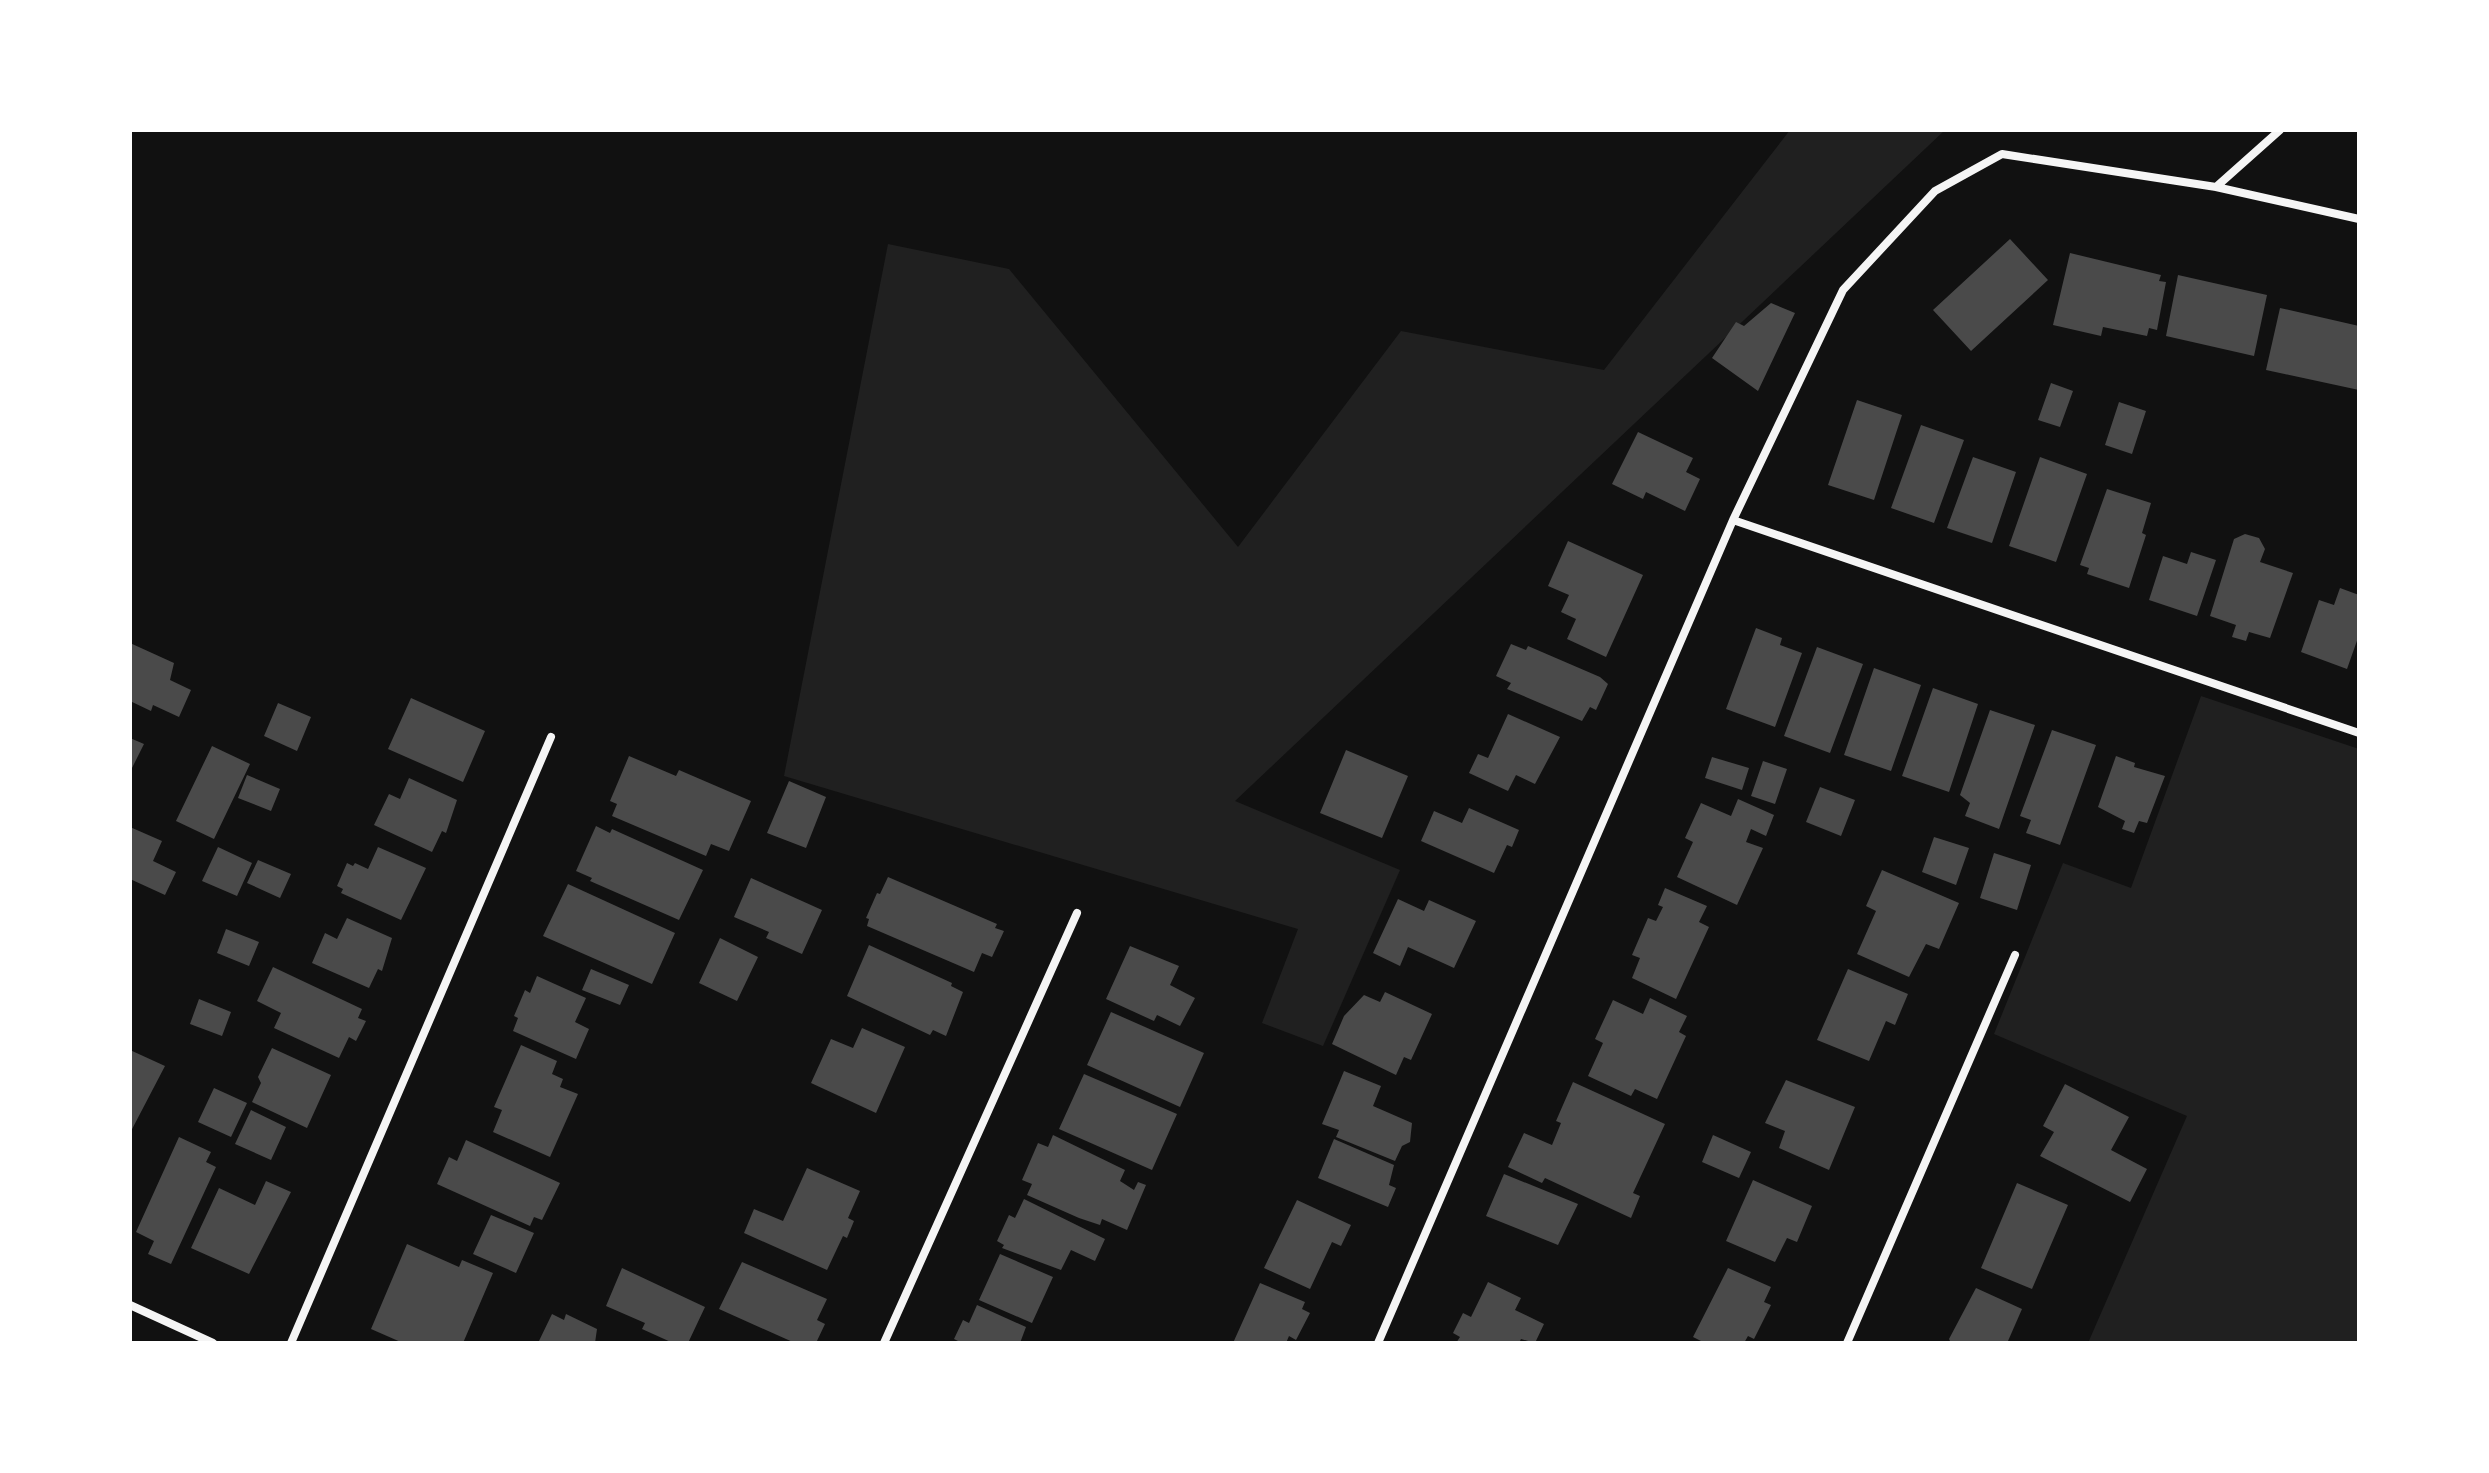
<svg xmlns="http://www.w3.org/2000/svg" width="2489" height="1473" font-family="'PT Sans Narrow',sans-serif">
  <rect width="100%" height="100%" fill="#111"/>
  <path fill="#202020" d="M 1790,130 L 1945,130 L 1235,801 L 1400,870 L 1323,1046 L 1262,1023 L 1298,929 L 784,776 L 888,244 L 1009,269 L 1238,547 L 1401,331 L 1604,370 Z
    M 2201,696 L 2359,749 L 2359,1343 L 2088,1343 L 2187,1116 L 1994,1034 L 2063,863 L 2131,888 Z"/>
  <path fill="#4a4a4a" d="M 2010,239 L 2048,280 L 1971,351 L 1933,310 Z
    M 2070,253 L 2161,275 L 2159,281 L 2166,282 L 2157,330 L 2149,328 L 2147,336 L 2103,327 L 2101,336 L 2053,325 Z
    M 2178,275 L 2267,295 L 2254,356 L 2166,336 Z
    M 1771,303 L 1795,313 L 1758,391 L 1712,358 L 1736,322 L 1744,326 Z
    M 2280,308 L 2359,326 L 2359,390 L 2266,370 Z
    M 2051,383 L 2073,391 L 2060,427 L 2038,420 Z
    M 1857,400 L 1902,415 L 1874,500 L 1828,485 Z
    M 2119,402 L 2146,411 L 2132,454 L 2105,445 Z
    M 1921,425 L 1964,440 L 1934,523 L 1891,508 Z
    M 1638,432 L 1693,458 L 1686,472 L 1700,479 L 1685,511 L 1646,492 L 1643,499 L 1612,484 Z
    M 1973,457 L 2016,472 L 1992,543 L 1947,528 Z
    M 2040,457 L 2087,474 L 2056,562 L 2009,546 Z
    M 2107,489 L 2151,503 L 2142,533 L 2146,535 L 2129,588 L 2087,574 L 2089,568 L 2080,565 Z
    M 2245,534 L 2259,538 L 2265,549 L 2260,562 L 2293,573 L 2270,638 L 2249,632 L 2246,641 L 2232,637 L 2236,625 L 2210,616 L 2234,539 Z
    M 1568,541 L 1643,575 L 1606,657 L 1567,639 L 1576,619 L 1561,612 L 1569,595 L 1548,586 Z
    M 2191,552 L 2216,560 L 2197,616 L 2149,600 L 2163,556 L 2187,564 Z
    M 2340,588 L 2359,595 L 2359,635 L 2347,669 L 2301,652 L 2319,600 L 2334,605 Z
    M 1756,628 L 1782,638 L 1780,645 L 1802,653 L 1775,727 L 1726,709 Z
    M 130,643 L 174,663 L 170,680 L 191,690 L 179,717 L 153,705 L 151,711 L 130,701 Z
    M 1511,644 L 1526,650 L 1528,646 L 1600,677 L 1608,684 L 1596,710 L 1590,707 L 1582,721 L 1507,689 L 1511,683 L 1496,676 Z
    M 1817,647 L 1863,664 L 1830,753 L 1784,736 Z
    M 1874,668 L 1921,685 L 1891,771 L 1844,755 Z
    M 1933,688 L 1978,704 L 1949,792 L 1902,776 Z
    M 411,698 L 485,731 L 463,782 L 388,749 Z
    M 278,703 L 311,717 L 297,751 L 264,736 Z
    M 1990,710 L 2035,725 L 1999,829 L 1965,816 L 1970,803 L 1960,795 Z
    M 1508,714 L 1560,737 L 1535,784 L 1516,775 L 1508,791 L 1469,773 L 1478,754 L 1488,758 Z
    M 2052,730 L 2096,745 L 2060,845 L 2026,833 L 2031,820 L 2020,816 Z
    M 130,738 L 144,744 L 130,772 Z
    M 212,746 L 250,764 L 214,839 L 176,821 Z
    M 1346,750 L 1408,776 L 1382,838 L 1320,813 Z
    M 629,756 L 676,776 L 679,770 L 751,801 L 729,851 L 711,844 L 706,856 L 612,816 L 617,804 L 610,801 Z
    M 2116,756 L 2135,763 L 2134,767 L 2165,776 L 2147,823 L 2139,821 L 2134,833 L 2122,829 L 2125,821 L 2098,807 Z
    M 1712,757 L 1749,768 L 1742,790 L 1705,778 Z
    M 1763,761 L 1787,769 L 1775,804 L 1751,796 Z
    M 247,775 L 280,789 L 271,811 L 238,798 Z
    M 409,778 L 457,800 L 446,833 L 442,831 L 432,852 L 374,825 L 389,794 L 400,799 Z
    M 789,781 L 826,797 L 806,848 L 767,833 Z
    M 1820,787 L 1855,800 L 1841,836 L 1806,822 Z
    M 1738,799 L 1774,815 L 1766,836 L 1751,829 L 1746,842 L 1763,848 L 1737,905 L 1677,877 L 1693,842 L 1685,838 L 1701,803 L 1731,816 Z
    M 1469,808 L 1519,830 L 1512,847 L 1507,845 L 1494,873 L 1421,841 L 1434,811 L 1462,823 Z
    M 596,826 L 610,833 L 612,829 L 703,870 L 679,920 L 590,881 L 592,878 L 576,871 Z
    M 130,827 L 162,841 L 153,861 L 176,872 L 165,895 L 130,879 Z
    M 1934,837 L 1969,848 L 1956,885 L 1922,872 Z
    M 218,847 L 252,863 L 237,896 L 202,881 Z
    M 378,847 L 426,868 L 401,920 L 341,893 L 343,889 L 337,886 L 347,863 L 353,866 L 355,863 L 368,869 Z
    M 1994,853 L 2031,865 L 2017,910 L 1980,898 Z
    M 258,860 L 291,874 L 280,898 L 247,883 Z
    M 1882,870 L 1959,903 L 1939,949 L 1926,944 L 1909,977 L 1857,954 L 1876,911 L 1866,906 Z
    M 888,877 L 997,924 L 995,928 L 1004,931 L 992,957 L 982,953 L 974,972 L 867,926 L 869,919 L 866,918 L 877,893 L 880,894 Z
    M 751,878 L 822,910 L 802,954 L 766,938 L 769,932 L 734,917 Z
    M 568,884 L 675,933 L 652,984 L 543,936 Z
    M 1665,888 L 1707,906 L 1699,922 L 1709,927 L 1676,999 L 1632,978 L 1640,958 L 1632,955 L 1648,918 L 1656,921 L 1663,907 L 1658,905 Z
    M 1398,899 L 1424,911 L 1429,900 L 1476,921 L 1454,968 L 1408,947 L 1400,966 L 1373,953 Z
    M 347,918 L 392,938 L 382,971 L 378,969 L 369,988 L 312,963 L 325,933 L 337,939 Z
    M 226,929 L 259,942 L 249,966 L 217,953 Z
    M 720,938 L 758,957 L 737,1001 L 699,983 Z
    M 869,945 L 952,983 L 951,986 L 963,992 L 946,1036 L 933,1030 L 930,1035 L 847,996 Z
    M 1130,946 L 1179,966 L 1170,985 L 1195,998 L 1180,1026 L 1157,1015 L 1154,1021 L 1106,999 Z
    M 273,967 L 362,1009 L 358,1018 L 366,1021 L 356,1041 L 349,1037 L 339,1058 L 274,1028 L 281,1013 L 257,1001 Z
    M 591,969 L 629,985 L 620,1005 L 582,990 Z
    M 1848,969 L 1908,994 L 1895,1025 L 1886,1021 L 1869,1061 L 1817,1040 Z
    M 537,976 L 586,998 L 575,1022 L 589,1029 L 576,1059 L 513,1031 L 518,1018 L 514,1016 L 525,990 L 530,993 Z
    M 1385,992 L 1432,1014 L 1411,1060 L 1404,1057 L 1396,1075 L 1332,1044 L 1344,1016 L 1364,995 L 1380,1002 Z
    M 1650,998 L 1687,1016 L 1679,1032 L 1686,1036 L 1657,1099 L 1635,1089 L 1631,1096 L 1588,1076 L 1603,1043 L 1595,1039 L 1613,1000 L 1643,1014 Z
    M 199,999 L 231,1012 L 222,1036 L 190,1024 Z
    M 1111,1012 L 1204,1053 L 1180,1107 L 1087,1065 Z
    M 862,1028 L 905,1047 L 876,1113 L 811,1083 L 831,1039 L 853,1048 Z
    M 521,1045 L 557,1061 L 552,1074 L 563,1079 L 560,1087 L 578,1094 L 550,1157 L 493,1132 L 502,1110 L 494,1107 Z
    M 272,1048 L 331,1075 L 307,1128 L 252,1102 L 261,1083 L 258,1077 Z
    M 130,1050 L 165,1066 L 130,1133 Z
    M 1344,1071 L 1381,1086 L 1373,1106 L 1412,1123 L 1410,1142 L 1402,1146 L 1395,1161 L 1336,1137 L 1339,1130 L 1322,1124 Z
    M 1084,1074 L 1177,1114 L 1152,1170 L 1059,1129 Z
    M 1786,1080 L 1855,1107 L 1829,1170 L 1779,1148 L 1785,1131 L 1765,1123 Z
    M 1573,1082 L 1665,1124 L 1633,1193 L 1640,1196 L 1631,1218 L 1545,1178 L 1542,1183 L 1508,1167 L 1524,1133 L 1552,1145 L 1561,1123 L 1556,1121 Z
    M 2065,1084 L 2129,1117 L 2111,1150 L 2147,1169 L 2130,1202 L 2040,1156 L 2054,1132 L 2043,1126 Z
    M 214,1088 L 247,1103 L 231,1137 L 198,1122 Z
    M 251,1110 L 286,1127 L 271,1160 L 235,1144 Z
    M 1053,1135 L 1125,1170 L 1120,1181 L 1134,1190 L 1138,1182 L 1146,1185 L 1127,1230 L 1102,1219 L 1100,1225 L 1079,1218 L 1027,1195 L 1032,1184 L 1022,1180 L 1038,1143 L 1048,1147 Z
    M 1713,1135 L 1751,1152 L 1739,1178 L 1702,1162 Z
    M 179,1137 L 211,1152 L 206,1162 L 216,1167 L 171,1264 L 148,1254 L 154,1241 L 136,1232 Z
    M 1334,1139 L 1394,1165 L 1389,1185 L 1396,1188 L 1388,1207 L 1318,1178 Z
    M 466,1140 L 560,1183 L 542,1220 L 534,1217 L 530,1226 L 437,1184 L 449,1157 L 457,1161 Z
    M 807,1168 L 860,1191 L 848,1218 L 854,1221 L 847,1238 L 843,1236 L 827,1270 L 744,1233 L 754,1209 L 783,1221 Z
    M 1504,1174 L 1578,1204 L 1558,1245 L 1486,1216 Z
    M 1753,1180 L 1812,1206 L 1797,1242 L 1787,1238 L 1775,1262 L 1726,1241 Z
    M 266,1181 L 291,1192 L 249,1274 L 191,1248 L 219,1188 L 255,1205 Z
    M 2017,1183 L 2068,1205 L 2032,1289 L 1981,1268 Z
    M 1024,1199 L 1105,1239 L 1095,1261 L 1071,1250 L 1061,1270 L 1002,1248 L 1004,1245 L 997,1241 L 1009,1215 L 1015,1218 Z
    M 1297,1200 L 1351,1225 L 1341,1246 L 1332,1242 L 1310,1289 L 1264,1268 Z
    M 491,1215 L 534,1233 L 516,1273 L 473,1254 Z
    M 407,1244 L 459,1267 L 462,1260 L 493,1273 L 463,1343 L 403,1343 L 371,1329 Z
    M 1000,1254 L 1053,1277 L 1032,1323 L 979,1300 Z
    M 742,1262 L 827,1299 L 817,1320 L 825,1324 L 816,1343 L 795,1343 L 719,1309 Z
    M 622,1268 L 705,1307 L 688,1343 L 673,1343 L 642,1329 L 645,1323 L 606,1306 Z
    M 1728,1268 L 1771,1287 L 1764,1302 L 1771,1305 L 1754,1339 L 1748,1336 L 1744,1343 L 1705,1343 L 1693,1337 Z
    M 1488,1282 L 1521,1298 L 1515,1310 L 1544,1324 L 1535,1343 L 1521,1339 L 1519,1343 L 1456,1343 L 1460,1337 L 1453,1333 L 1463,1313 L 1471,1317 Z
    M 1260,1283 L 1305,1302 L 1302,1309 L 1310,1313 L 1296,1340 L 1289,1336 L 1286,1343 L 1233,1343 Z
    M 1976,1288 L 2022,1309 L 2008,1341 L 2013,1343 L 1951,1343 L 1949,1339 Z
    M 977,1305 L 1026,1327 L 1020,1343 L 962,1343 L 954,1339 L 963,1320 L 969,1323 Z
    M 552,1314 L 564,1320 L 566,1314 L 597,1329 L 595,1343 L 538,1343 Z"/>
  <g fill="none" stroke-linecap="round" stroke-linejoin="round">
    <path stroke="#f5f5f5" stroke-width="8" d="M 2216,187 L 2359,219
      M 1733,520 L 2359,733
      M 130,1305 L 213,1343
      M 291,1343 L 551,737
      M 884,1343 L 1077,913
      M 1378,1343 L 1733,520 L 1843,290 L 1935,191 L 2002,154 L 2216,187 L 2280,130
      M 1847,1343 L 2015,955"/>
  </g>
  <rect width="2489" height="1473" fill="none" stroke="#ffffff" stroke-width="264"/>
</svg>
